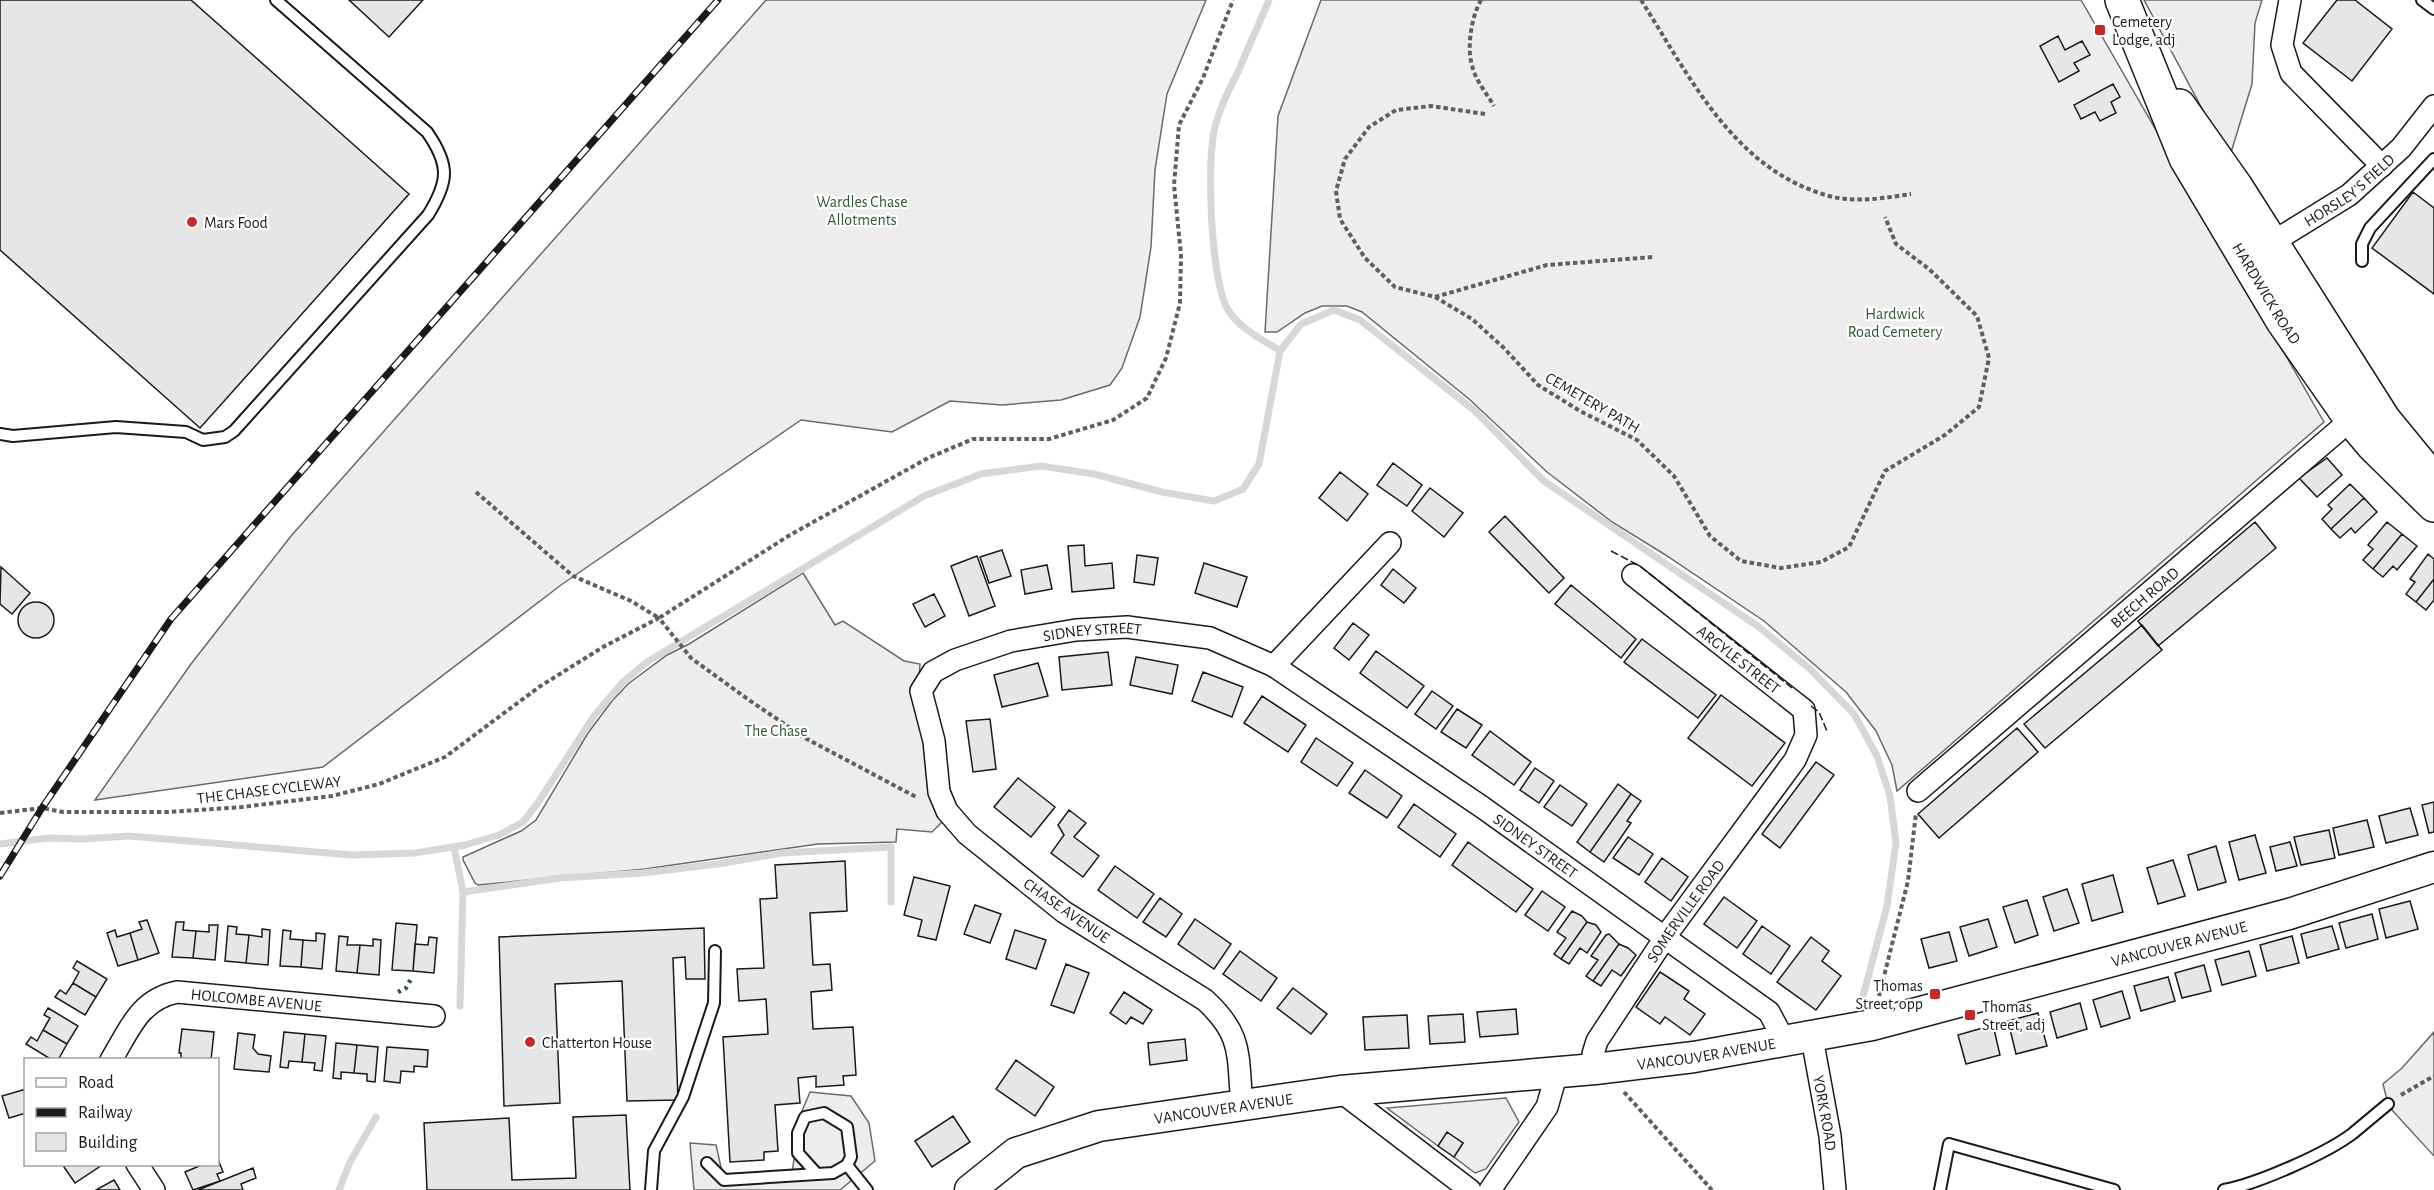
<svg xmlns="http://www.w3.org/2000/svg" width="2434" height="1190" font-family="'Alegreya Sans',sans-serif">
  <rect width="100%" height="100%" fill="#fff"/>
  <path fill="#ededed" stroke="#6a6a6a" stroke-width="1.5" d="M 766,0 L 1206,0 L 1167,94 L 1155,170 L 1151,247 L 1140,317 L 1122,368 L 1110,385 L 1061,400 L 1002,405 L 950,401 L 892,432 L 801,420 L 561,585 L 323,767 L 95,800 L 191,664 L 291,536 Z
    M 1321,0 L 2081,0 L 2324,422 L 1897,791 L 1892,765 L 1876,731 L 1846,692 L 1764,621 L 1664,554 L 1612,522 L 1547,472 L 1469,399 L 1362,312 L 1347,306 L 1322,306 L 1305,313 L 1277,332 L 1265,332 L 1278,116 Z
    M 2144,0 L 2262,0 L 2255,23 L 2252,84 L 2229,159 Z
    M 803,573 L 835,625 L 843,621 L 904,661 L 920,664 L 919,677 L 944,820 L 932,832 L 897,829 L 896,842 L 818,844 L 645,869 L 478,885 L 475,883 L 463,860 L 463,857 L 521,831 L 536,820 L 588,733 L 612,701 L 628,684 L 667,655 L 689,644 Z
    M 2434,1032 L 2434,1156 L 2392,1110 L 2388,1104 L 2383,1084 L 2402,1068 Z
    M 810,1092 L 851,1096 L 869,1123 L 875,1161 L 840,1190 L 694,1190 L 690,1143 L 716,1145 L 723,1176 L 792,1172 L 802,1111 Z
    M 1506,1098 L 1519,1122 L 1486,1169 L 1475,1173 L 1454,1157 L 1463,1143 L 1447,1133 L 1438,1146 L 1387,1108 Z"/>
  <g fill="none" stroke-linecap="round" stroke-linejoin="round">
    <path stroke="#d7d7d7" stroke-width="7" d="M 1280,351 L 1301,324 L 1334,310 L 1360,320 L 1475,411 L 1544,481 L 1759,627 L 1810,669 L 1854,714 L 1877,756 L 1890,796 L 1896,843 L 1887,906 L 1862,1000
      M 0,844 L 48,838 L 81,839 L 129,836 L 352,855 L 415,853 L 465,845 L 499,835 L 523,822 L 537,804 L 594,716 L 622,683 L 647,662 L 924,496 L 981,474 L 1041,466 L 1094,474 L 1162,492 L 1214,501 L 1243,489 L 1259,464 L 1280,351 C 1262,339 1238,328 1227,308 C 1211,278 1206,161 1215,127 C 1220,107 1229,89 1238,72 C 1248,48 1259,24 1269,0
      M 454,847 L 463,892 L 460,1006
      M 463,892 L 560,878 L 642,873 L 718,864 L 782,853 L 891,847 L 891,902
      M 339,1190 L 350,1162 L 376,1117"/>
  </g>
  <path fill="#e6e6e6" stroke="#1a1a1a" stroke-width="1.5" d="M 0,0 L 191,0 L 409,194 L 200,428 L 0,250 Z
    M 349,0 L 423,0 L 389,37 Z
    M 2337,0 L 2355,0 L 2392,29 L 2352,81 L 2303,43 Z
    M 2058,36 L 2065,50 L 2082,41 L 2090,55 L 2074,63 L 2079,71 L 2059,82 L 2040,46 Z
    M 2113,84 L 2120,97 L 2111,102 L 2116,113 L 2100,121 L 2095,112 L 2081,119 L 2074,105 Z
    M 2413,192 L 2434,208 L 2434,294 L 2372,248 Z
    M 2327,458 L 2342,475 L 2317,497 L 2299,478 Z
    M 1393,463 L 1422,485 L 1407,506 L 1377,485 Z
    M 1340,472 L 1368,494 L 1347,521 L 1319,498 Z
    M 2350,484 L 2364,498 L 2331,529 L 2322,519 L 2332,509 L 2328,505 Z
    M 1430,488 L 1463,513 L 1444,537 L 1412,511 Z
    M 2364,498 L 2377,512 L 2355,533 L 2351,528 L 2340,538 L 2331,529 Z
    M 1505,516 L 1564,578 L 1549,593 L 1489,532 Z
    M 2255,522 L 2276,548 L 2158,646 L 2138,621 Z
    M 2387,522 L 2402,534 L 2373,569 L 2363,560 L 2373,549 L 2368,545 Z
    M 2402,534 L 2417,546 L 2397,570 L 2393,566 L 2383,577 L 2373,569 Z
    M 1084,545 L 1085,566 L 1112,563 L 1114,588 L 1072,592 L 1068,546 Z
    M 1002,550 L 1011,576 L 989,583 L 980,557 Z
    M 2428,554 L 2434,559 L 2434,579 L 2416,602 L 2406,594 L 2415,582 L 2410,579 Z
    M 1137,555 L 1158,558 L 1154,585 L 1134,582 Z
    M 977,556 L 995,606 L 969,616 L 951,566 Z
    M 1204,563 L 1247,577 L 1237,607 L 1195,593 Z
    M 1047,565 L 1052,589 L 1025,594 L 1021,570 Z
    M 1,567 L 30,593 L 12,614 L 0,604 Z
    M 1393,569 L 1416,588 L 1404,603 L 1381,585 Z
    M 2434,579 L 2434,600 L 2426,610 L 2416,602 Z
    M 1571,585 L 1636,639 L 1621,658 L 1555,604 Z
    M 934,594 L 945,616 L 925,627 L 913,604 Z
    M18 620a18 18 0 1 1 36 0a18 18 0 1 1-36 0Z
    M 1353,623 L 1369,635 L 1349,660 L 1334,648 Z
    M 2142,625 L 2162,650 L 2045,748 L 2024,724 Z
    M 1642,639 L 1716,695 L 1698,718 L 1624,662 Z
    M 1376,651 L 1424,686 L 1407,708 L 1360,673 Z
    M 1108,652 L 1112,685 L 1062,690 L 1059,657 Z
    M 1136,657 L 1178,665 L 1172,694 L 1130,685 Z
    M 1038,663 L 1048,696 L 1002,707 L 994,675 Z
    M 1203,672 L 1243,687 L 1232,717 L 1192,701 Z
    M 1432,691 L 1453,706 L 1436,729 L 1415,714 Z
    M 1721,695 L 1785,743 L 1752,786 L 1688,738 Z
    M 1262,696 L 1306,725 L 1288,752 L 1244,723 Z
    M 1457,709 L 1482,725 L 1466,748 L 1441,732 Z
    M 990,719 L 996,769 L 973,772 L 966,721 Z
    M 2017,728 L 2038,752 L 1939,838 L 1918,814 Z
    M 1490,731 L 1531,762 L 1514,785 L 1472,755 Z
    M 1316,738 L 1353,763 L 1337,786 L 1301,762 Z
    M 1816,762 L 1834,775 L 1780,848 L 1762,834 Z
    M 1535,768 L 1554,781 L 1539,803 L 1520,790 Z
    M 1365,770 L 1402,796 L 1387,818 L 1349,793 Z
    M 1018,778 L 1055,807 L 1031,837 L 994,807 Z
    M 1618,784 L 1631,794 L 1590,852 L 1577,842 Z
    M 1560,785 L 1587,804 L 1572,826 L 1544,807 Z
    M 1631,794 L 1641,801 L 1627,821 L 1631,823 L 1604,862 L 1590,852 Z
    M 2434,802 L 2434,832 L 2429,833 L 2422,805 Z
    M 1414,804 L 1456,834 L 1440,857 L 1398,827 Z
    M 2410,808 L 2418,835 L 2386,843 L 2379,816 Z
    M 1069,810 L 1086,823 L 1074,837 L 1099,856 L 1083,877 L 1051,853 L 1064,835 L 1058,825 Z
    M 2367,820 L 2374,847 L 2339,855 L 2333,828 Z
    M 2329,830 L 2335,858 L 2301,865 L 2294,837 Z
    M 2255,835 L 2266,873 L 2239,880 L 2229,842 Z
    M 1628,837 L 1653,854 L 1639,875 L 1613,858 Z
    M 1468,842 L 1533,889 L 1516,912 L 1452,865 Z
    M 2290,842 L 2297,866 L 2276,871 L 2270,847 Z
    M 2216,846 L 2226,882 L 2198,890 L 2188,855 Z
    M 1662,858 L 1688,877 L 1671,901 L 1645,882 Z
    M 2173,860 L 2185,896 L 2158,904 L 2147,868 Z
    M 845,861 L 847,911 L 810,913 L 813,965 L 830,964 L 832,990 L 811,992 L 813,1029 L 853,1027 L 856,1075 L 843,1076 L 844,1085 L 816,1087 L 816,1076 L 798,1078 L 800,1103 L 775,1105 L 778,1151 L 764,1152 L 764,1160 L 730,1162 L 723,1037 L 768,1034 L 766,999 L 739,1001 L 737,969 L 764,968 L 760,899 L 777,898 L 775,865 Z
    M 1115,866 L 1154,894 L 1137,918 L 1098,890 Z
    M 2113,875 L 2123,912 L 2092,921 L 2082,884 Z
    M 914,877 L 950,886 L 936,940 L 918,936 L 922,920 L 904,915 Z
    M 2067,889 L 2079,923 L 2054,931 L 2043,897 Z
    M 1542,891 L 1565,907 L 1548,931 L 1525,915 Z
    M 1724,897 L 1757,921 L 1737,948 L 1704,924 Z
    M 1160,898 L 1182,914 L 1166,937 L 1143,922 Z
    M 2027,900 L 2038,935 L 2015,943 L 2003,907 Z
    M 2410,901 L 2418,929 L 2386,938 L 2379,909 Z
    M 975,905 L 1001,914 L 990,943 L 964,934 Z
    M 1572,911 L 1582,916 L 1587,922 L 1561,959 L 1554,954 L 1566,938 L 1557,932 Z
    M 2372,914 L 2378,939 L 2346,948 L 2339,923 Z
    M 1195,919 L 1231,944 L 1214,969 L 1178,944 Z
    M 1988,919 L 1997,947 L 1969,956 L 1960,927 Z
    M 147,920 L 159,953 L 138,960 L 130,933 L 142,929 L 139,922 Z
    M 176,922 L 184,922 L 183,930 L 196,931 L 193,958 L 172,957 Z
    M 1587,922 L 1596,925 L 1601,932 L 1587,953 L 1580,948 L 1569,964 L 1561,959 Z
    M 396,923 L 417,925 L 413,971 L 392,970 Z
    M 209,925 L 218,925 L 215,960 L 193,958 L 196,931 L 209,932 Z
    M 228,926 L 237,927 L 236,934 L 249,935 L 246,963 L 225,961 Z
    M 1762,926 L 1790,946 L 1771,974 L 1743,954 Z
    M 2332,926 L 2339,949 L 2307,958 L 2301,934 Z
    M 704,928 L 705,979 L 686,979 L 685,957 L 673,958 L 678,1100 L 627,1101 L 622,981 L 555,984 L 560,1103 L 504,1106 L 499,937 Z
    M 262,929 L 270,930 L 268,965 L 246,963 L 249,935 L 262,937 Z
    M 115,930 L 117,937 L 130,933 L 138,960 L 118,966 L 107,933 Z
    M 283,930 L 291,931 L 290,939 L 303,940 L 301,967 L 280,966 Z
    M 1015,930 L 1046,940 L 1036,969 L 1006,959 Z
    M 1949,932 L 1957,961 L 1929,968 L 1921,939 Z
    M 316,933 L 325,934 L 322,969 L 301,967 L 303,940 L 316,941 Z
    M 1609,934 L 1619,944 L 1593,981 L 1586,976 L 1598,960 L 1591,956 L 1606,935 Z
    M 339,936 L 348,937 L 347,945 L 360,945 L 357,973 L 336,971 Z
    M 2292,936 L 2299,963 L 2267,971 L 2260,945 Z
    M 429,937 L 437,938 L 434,973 L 413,971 L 415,944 L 428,945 Z
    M 1811,937 L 1829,951 L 1822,961 L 1841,976 L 1816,1010 L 1777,982 Z
    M 373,939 L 381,940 L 379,975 L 357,973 L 360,945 L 373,946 Z
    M 1619,944 L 1628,948 L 1636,955 L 1621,976 L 1612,970 L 1601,986 L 1593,981 Z
    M 1240,951 L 1277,978 L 1261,1001 L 1223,974 Z
    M 2249,951 L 2256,976 L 2222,985 L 2215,960 Z
    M 77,961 L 107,979 L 96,997 L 73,983 L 79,972 L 73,968 Z
    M 1066,964 L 1089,973 L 1074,1013 L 1051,1005 Z
    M 2204,965 L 2211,991 L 2182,998 L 2175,973 Z
    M 1660,972 L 1689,991 L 1684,999 L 1705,1014 L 1690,1035 L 1665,1017 L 1660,1024 L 1636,1007 Z
    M 2168,977 L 2175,1001 L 2141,1011 L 2134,986 Z
    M 73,983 L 96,997 L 85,1015 L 55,997 L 60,990 L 66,994 Z
    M 1293,988 L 1327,1014 L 1311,1034 L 1277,1008 Z
    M 2122,991 L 2130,1018 L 2101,1027 L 2093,1000 Z
    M 1124,992 L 1152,1010 L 1143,1024 L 1131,1017 L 1126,1024 L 1110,1013 Z
    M 2080,1003 L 2087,1029 L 2057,1038 L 2050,1012 Z
    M 48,1008 L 78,1026 L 67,1044 L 43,1030 L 50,1018 L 44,1015 Z
    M 1516,1009 L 1518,1034 L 1480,1037 L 1477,1012 Z
    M 2038,1013 L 2047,1046 L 2016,1054 L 2008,1021 Z
    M 1463,1014 L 1465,1042 L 1430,1044 L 1428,1016 Z
    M 1407,1015 L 1409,1048 L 1365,1050 L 1363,1017 Z
    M 1993,1025 L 2000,1055 L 1966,1064 L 1958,1035 Z
    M 182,1029 L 214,1032 L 211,1060 L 181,1060 L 181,1053 L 179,1053 Z
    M 43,1030 L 67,1044 L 58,1060 L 52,1060 L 26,1044 L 31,1037 L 37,1041 Z
    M 284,1032 L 305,1034 L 302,1062 L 289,1061 L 288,1068 L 280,1067 Z
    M 238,1033 L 255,1035 L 253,1048 L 258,1054 L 271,1056 L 269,1072 L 234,1069 Z
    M 305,1034 L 326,1036 L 322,1071 L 314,1070 L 315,1063 L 302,1062 Z
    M 1185,1039 L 1187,1060 L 1150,1065 L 1148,1043 Z
    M 336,1043 L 357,1045 L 354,1073 L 341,1072 L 341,1079 L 333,1078 Z
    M 357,1045 L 378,1047 L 375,1082 L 367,1081 L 367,1074 L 354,1073 Z
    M 387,1047 L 428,1050 L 427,1067 L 414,1066 L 414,1072 L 401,1071 L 400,1083 L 384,1081 Z
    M 1016,1060 L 1054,1087 L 1035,1116 L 996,1089 Z
    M 26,1089 L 26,1113 L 9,1118 L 2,1096 Z
    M 626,1115 L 630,1190 L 427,1190 L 424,1123 L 509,1118 L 512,1180 L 576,1178 L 573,1117 Z
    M 953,1116 L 970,1142 L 932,1167 L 915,1141 Z
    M 1447,1132 L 1463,1143 L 1454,1157 L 1438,1146 Z
    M 218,1159 L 223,1172 L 217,1174 L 220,1181 L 193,1190 L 185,1172 L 204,1164 L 218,1164 Z
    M 67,1164 L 102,1164 L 102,1165 L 75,1183 L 64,1167 Z
    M 253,1168 L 256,1178 L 241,1184 L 243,1190 L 198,1190 Z
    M 114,1180 L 120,1190 L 96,1190 Z"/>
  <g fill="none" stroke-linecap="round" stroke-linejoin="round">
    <defs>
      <path id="service" d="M 2422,0 L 2434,9
        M 2362,261 L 2362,244 L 2370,228 L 2434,159
        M 0,434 L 13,436 L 116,427 L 186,432 L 203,440 L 225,437 L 234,431 L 428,215 C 449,181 450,165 427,132 L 276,0
        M 707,1163 L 724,1180 L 833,1173 L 847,1165 L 867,1190
        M 816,1173 L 798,1153 L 798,1133 L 805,1117 L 824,1113 L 847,1127 L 851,1157 L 847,1165
        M 651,1190 L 654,1151 L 683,1097 L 714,1003 L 715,951
        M 1940,1190 L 1949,1144 L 2114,1190
        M 2224,1190 C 2257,1184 2325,1154 2352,1134 C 2364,1124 2376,1114 2388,1104"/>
      <g id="minor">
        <path d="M 2290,0 L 2282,45 L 2291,73 L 2382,166"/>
        <path id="s1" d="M 2263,248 L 2349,195 L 2401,148 L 2434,106"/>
        <path d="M 1274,666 L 1390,543"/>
        <path id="s2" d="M 1918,791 L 2360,412"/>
        <path id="s3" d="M 1812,1038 L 1830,1136 L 1835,1190"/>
        <path id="s4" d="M 111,1060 C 130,1029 139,1000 177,992 L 434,1016"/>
        <path id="s5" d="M 1595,1069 L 1593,1054 L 1597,1041 L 1670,930 L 1795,760 L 1806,735 L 1804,710 L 1633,575"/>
        <path d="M 1340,1091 L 1470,1190"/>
        <path id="s6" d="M 1242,1104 C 1237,1055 1244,1036 1205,1000 L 1064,912 L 967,834 L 947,811 L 939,792 L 934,741 L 921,691 L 933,672 L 955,660 L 1011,641 L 1076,630 L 1127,627 L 1210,638 L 1274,666 L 1482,807 L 1769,1012 L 1778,1029 L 1780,1042"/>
        <path d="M 137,1164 L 154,1190"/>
        <path d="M 1490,1190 L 1547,1107 L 1557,1072"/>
      </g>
      <g id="secondary">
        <path id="s7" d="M 970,1190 L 1016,1153 L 1099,1126 L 1340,1091 L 1595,1069 L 1694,1057 L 1872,1025 L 2289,914 L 2434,867"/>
      </g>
      <g id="primary">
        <path id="s8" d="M 2122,0 L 2186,158 L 2283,321 L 2352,420 L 2374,446 L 2434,505"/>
        <path d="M 2179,106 L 2236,187 L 2384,420 L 2425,470"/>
      </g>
    </defs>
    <use href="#service" stroke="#1a1a1a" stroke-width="14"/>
    <use href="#minor" stroke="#1a1a1a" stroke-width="24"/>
    <use href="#secondary" stroke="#1a1a1a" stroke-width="33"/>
    <use href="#primary" stroke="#1a1a1a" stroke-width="36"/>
    <path stroke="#5f5f5f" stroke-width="4" stroke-dasharray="4.5 3" stroke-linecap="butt" d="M 1481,0 C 1471,18 1466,49 1473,69 C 1477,82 1487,94 1494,106
      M 1641,0 C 1690,77 1734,170 1829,196 C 1856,203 1885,198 1911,194
      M 1485,114 L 1431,106 L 1396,110 L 1369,127 L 1345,159 L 1336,191 L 1340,219 L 1365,258 L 1395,287 L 1435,297 L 1472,319 L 1504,348 L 1538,385 L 1580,411 L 1637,440 L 1674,476 L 1710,536 L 1741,561 L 1781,568 L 1821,562 L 1849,547 L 1885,471 L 1945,435 L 1979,407 L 1989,358 L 1977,316 L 1929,269 L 1896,244 L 1885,217
      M 1435,297 L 1547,265 L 1653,257
      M 476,492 L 573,576 L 631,601 L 659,618 L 790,535 L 928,458 L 973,439 L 1049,439 L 1113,420 L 1147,398 L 1166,358 L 1180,303 L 1181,255 L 1174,185 L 1179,125 L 1203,78 L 1233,0
      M 0,813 L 42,808 L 63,812 L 168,812 L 242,807 L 332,796 L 379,784 L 445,757 L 539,687 L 603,647 L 659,618 L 691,658 L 749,700 L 805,738 L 918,798
      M 1879,996 L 1908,881 L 1916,813
      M 1624,1092 L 1712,1190
      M 2401,1095 L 2434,1076"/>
    <use href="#service" stroke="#fff" stroke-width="10"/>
    <use href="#minor" stroke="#fff" stroke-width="21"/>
    <use href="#secondary" stroke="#fff" stroke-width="30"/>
    <use href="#primary" stroke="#fff" stroke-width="33"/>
    <defs>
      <path id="rail" d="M 0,876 L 42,808 L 171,619 L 718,0"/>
    </defs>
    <use href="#rail" stroke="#1a1a1a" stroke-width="7"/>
    <use href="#rail" stroke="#fff" stroke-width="4.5" stroke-dasharray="14" stroke-linecap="butt"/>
    <path stroke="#2b5a34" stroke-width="4.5" stroke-dasharray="3 4.5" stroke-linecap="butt" d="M 398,992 L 406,988 L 411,979"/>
    <path stroke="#1a1a1a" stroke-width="1.5" stroke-dasharray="8 3" stroke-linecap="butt" d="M 1611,551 L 1640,566 L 1792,688
      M 1811,706 L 1819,712 L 1827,731"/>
  </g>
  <g fill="#c62828" stroke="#fff" stroke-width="2">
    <rect x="2094" y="24" width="12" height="12" rx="3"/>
    <circle cx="192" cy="222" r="6"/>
    <rect x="1929" y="988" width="12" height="12" rx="3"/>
    <rect x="1964" y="1009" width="12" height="12" rx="3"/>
    <circle cx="530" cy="1042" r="6"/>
  </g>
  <g text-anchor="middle" stroke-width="4.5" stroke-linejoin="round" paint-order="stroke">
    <g font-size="16" fill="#1a1a1a" stroke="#fff" text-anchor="start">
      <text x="2112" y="27">Cemetery<tspan x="2112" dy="18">Lodge, adj</tspan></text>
      <text x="204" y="228">Mars Food</text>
      <text x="1923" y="991" text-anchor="end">Thomas<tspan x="1923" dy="18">Street, opp</tspan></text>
      <text x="1982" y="1012">Thomas<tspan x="1982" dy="18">Street, adj</tspan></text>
      <text x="542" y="1048">Chatterton House</text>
    </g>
    <g font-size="16" fill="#1a1a1a" stroke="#fff">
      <text dy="6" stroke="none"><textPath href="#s1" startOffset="104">HORSLEY'S FIELD</textPath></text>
      <text dy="6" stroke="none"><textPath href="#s8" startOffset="328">HARDWICK ROAD</textPath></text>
      <text transform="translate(1593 402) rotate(30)" y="6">CEMETERY PATH</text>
      <text dy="6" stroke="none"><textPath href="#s2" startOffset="298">BEECH ROAD</textPath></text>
      <text dy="6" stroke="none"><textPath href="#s6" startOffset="748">SIDNEY STREET</textPath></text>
      <text transform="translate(1739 659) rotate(38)" y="6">ARGYLE STREET</text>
      <text transform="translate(269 789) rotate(-7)" y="6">THE CHASE CYCLEWAY</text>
      <text dy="6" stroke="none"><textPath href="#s6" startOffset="1254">SIDNEY STREET</textPath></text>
      <text transform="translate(1067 910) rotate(35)" y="6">CHASE AVENUE</text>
      <text dy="6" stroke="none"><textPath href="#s5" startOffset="186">SOMERVILLE ROAD</textPath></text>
      <text dy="6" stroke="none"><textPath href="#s7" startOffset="1244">VANCOUVER AVENUE</textPath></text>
      <text dy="6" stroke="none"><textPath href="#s4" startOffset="178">HOLCOMBE AVENUE</textPath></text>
      <text dy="6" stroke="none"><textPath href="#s7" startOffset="758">VANCOUVER AVENUE</textPath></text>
      <text dy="6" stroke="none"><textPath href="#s7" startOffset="272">VANCOUVER AVENUE</textPath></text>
      <text dy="6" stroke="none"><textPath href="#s3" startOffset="76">YORK ROAD</textPath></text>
    </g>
    <g font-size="16" fill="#2b5a34" stroke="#fff">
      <text x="862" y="207">Wardles Chase<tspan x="862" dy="18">Allotments</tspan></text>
      <text x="1895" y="319">Hardwick<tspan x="1895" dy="18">Road Cemetery</tspan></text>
      <text x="776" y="736">The Chase</text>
    </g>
  </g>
  <rect x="24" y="1058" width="195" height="108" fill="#ffffff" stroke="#a3a3a3" stroke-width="1.5"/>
  <rect x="36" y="1078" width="30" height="9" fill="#ffffff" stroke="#a3a3a3" stroke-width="1.5"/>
  <text x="78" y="1088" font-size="18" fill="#1a1a1a">Road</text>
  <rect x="36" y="1108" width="30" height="9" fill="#1a1a1a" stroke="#a3a3a3" stroke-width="1.5"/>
  <text x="78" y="1118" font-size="18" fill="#1a1a1a">Railway</text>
  <rect x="36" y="1133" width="30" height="18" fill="#e6e6e6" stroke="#a3a3a3" stroke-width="1.5"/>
  <text x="78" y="1148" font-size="18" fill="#1a1a1a">Building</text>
</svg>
